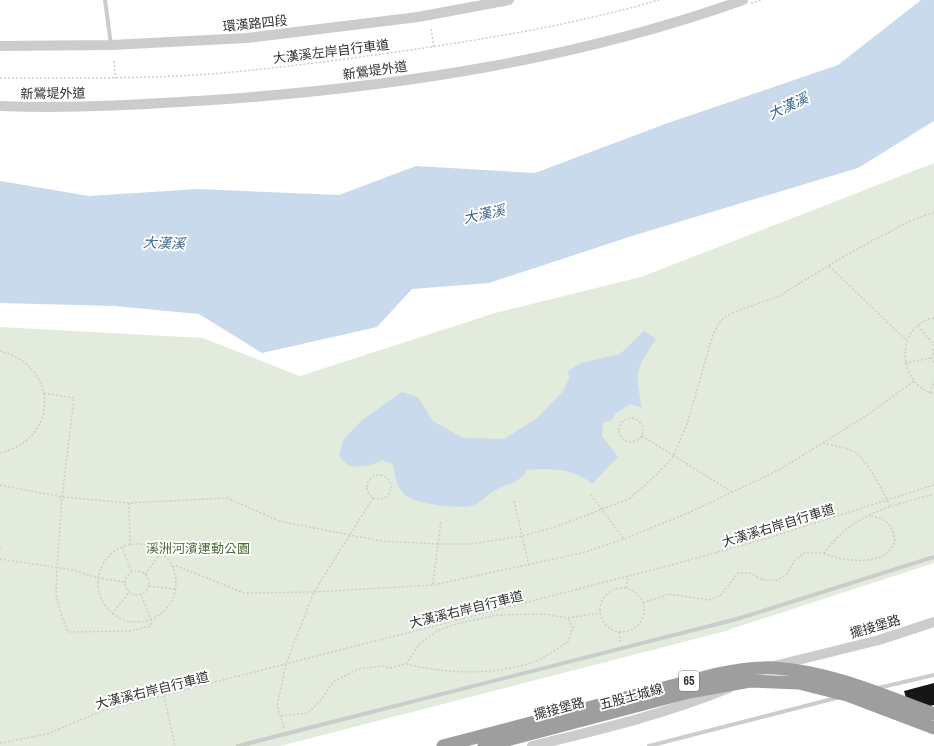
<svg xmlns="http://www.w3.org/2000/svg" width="934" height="746" font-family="'Archivo Narrow','Noto Sans TC',sans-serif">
  <rect width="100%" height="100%" fill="#fff"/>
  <path fill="#e3ecdc" d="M 934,163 L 934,563 L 722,632 L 280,746 L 0,746 L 0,327 L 203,338 L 300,376 L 495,313 L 641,277 Z"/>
  <path fill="#c8daec" d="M 921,0 L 934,0 L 934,121 L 858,168 L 632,236 L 489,283 L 412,289 L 377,327 L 262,353 L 199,314 L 114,306 L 0,303 L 0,181 L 89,196 L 198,189 L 339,195 L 416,166 L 535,173 L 665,124 L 838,65 Z
    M 644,331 L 656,339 C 635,371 635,370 642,408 L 630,404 L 616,413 L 612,420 L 603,423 L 602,436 L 618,457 L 592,484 C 572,468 551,468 527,470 C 518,485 508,482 494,491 C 487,495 479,504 471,506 C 456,509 412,504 403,493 C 395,483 395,475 393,464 L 382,460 C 370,467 361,467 348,466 L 339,456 L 343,440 L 362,420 L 402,392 L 418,397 L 433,421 L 463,438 L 504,439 L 536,419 L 563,391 L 569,379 L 568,371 L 581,363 L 620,354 Z"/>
  <path fill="#161616" d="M 934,683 L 934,705 L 910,711 L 904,691 Z"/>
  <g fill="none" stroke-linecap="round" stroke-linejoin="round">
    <path stroke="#ccc" stroke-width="1.5" stroke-dasharray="2 2" stroke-linecap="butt" d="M 751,3 L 761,0
      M 431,29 L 434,47
      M 114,61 L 115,78
      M 0,78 C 70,78 141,79 211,74 C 280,68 348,59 417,49 C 498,37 580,23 659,0
      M 829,266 L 907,341
      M 934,318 C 894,325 897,384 934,394
      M 918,326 L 934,345
      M 934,349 L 932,358 L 934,363
      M 0,351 C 59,366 60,439 0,453
      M 905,363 L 932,358
      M 44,393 L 74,398 L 62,497 L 57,567 L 56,594 L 61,614 L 68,632 L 130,631 L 151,626 L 151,620 L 141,594
      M 930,393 L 934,381
      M619 430a12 12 0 1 1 24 0a12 12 0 1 1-24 0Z
      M 642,436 L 732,492
      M 823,443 C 835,446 847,447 856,453 C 868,462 884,493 890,506
      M367 487a12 12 0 1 1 24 0a12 12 0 1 1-24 0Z
      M 0,485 L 62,497 L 129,503 L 227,498 L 279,521 L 381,541 L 438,544 L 471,544 L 522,536 L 555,527 L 629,499 L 656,475 L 673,457 L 687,424 L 713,334 L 721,320 L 732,313 L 779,296 L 846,255 L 910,221 L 934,212
      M 591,495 L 624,539
      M 514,501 L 529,566
      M 129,503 L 130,545
      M98 583a39 39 0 1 1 78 0a39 39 0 1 1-78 0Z
      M 0,546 L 0,549
      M 122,547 L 132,573
      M 824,553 C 839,561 874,565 888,552 C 891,549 893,545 895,542 C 892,523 887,520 869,515
      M 0,559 L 73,570 L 98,578 L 125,582
      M 172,567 L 177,566 L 244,593 L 314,592 L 433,585 L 582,553 L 624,539 L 690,512 L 779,470 L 866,416 L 914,381
      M125 583a12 12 0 1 1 24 0a12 12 0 1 1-24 0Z
      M 145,574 L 161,553
      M 433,584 L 441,521
      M 149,586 L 175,589
      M600 610a22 22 0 1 1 44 0a22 22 0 1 1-44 0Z
      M 626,588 L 628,576
      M 643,603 L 669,594 L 709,600 L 721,595 L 738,573 L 750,573 L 763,580 L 777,580 L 786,575 L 795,560 L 804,553 L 824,553 C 854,513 888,507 934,494
      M 112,614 L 129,592
      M 619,632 L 620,642
      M 406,664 C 448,674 495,676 536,661 C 547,656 558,648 568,642 L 573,627 L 567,618
      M 164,696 L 175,746
      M 281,716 L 308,713 L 321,700 L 333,682 L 358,669 L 383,666 L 390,668 L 406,664 L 420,643 L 437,631 L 456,624 L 497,615 L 544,614 L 567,618 L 600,613
      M 284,728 L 277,706 L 286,664 L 314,592 L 373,498
      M 0,743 L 47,734 L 102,711 L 664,567 L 768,538 L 934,485"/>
    <path stroke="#ccc" stroke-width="4" d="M 105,0 L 111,45
      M 878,688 L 934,675
      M 238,746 L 737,619 L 934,557
      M 649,746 L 840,697"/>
    <path stroke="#ccc" stroke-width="10" d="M 0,46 L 111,45 L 247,38 L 418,17 L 509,0
      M 0,106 C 76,109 152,104 227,99 C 402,86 578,59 743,0
      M 774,666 L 879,640 L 934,622
      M 532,746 C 598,730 666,714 729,688"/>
    <path stroke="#9e9e9e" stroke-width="13" d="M 443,746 L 717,674 C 736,670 755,667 775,668 C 831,672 882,695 934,714
      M 484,746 L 689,692 L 750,681 L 799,683 L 847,695 L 934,728"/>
  </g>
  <g text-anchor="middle" stroke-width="4" stroke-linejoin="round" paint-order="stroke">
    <rect fill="#fff" stroke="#6d6d6d" stroke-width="1" x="679" y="671" width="20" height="20" rx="3"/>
    <g font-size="12" font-weight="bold" fill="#2f2f2f">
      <text x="689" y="685">65</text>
    </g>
    <g font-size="13" fill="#2f2f2f" stroke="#fff">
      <text transform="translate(255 23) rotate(-6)" y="5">環漢路四段</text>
      <text transform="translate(331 51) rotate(-7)" y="5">大漢溪左岸自行車道</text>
      <text transform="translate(375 70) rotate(-8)" y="5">新鶯堤外道</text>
      <text transform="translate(53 93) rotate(-1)" y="5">新鶯堤外道</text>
      <text transform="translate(778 525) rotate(-17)" y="5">大漢溪右岸自行車道</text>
      <text transform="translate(466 609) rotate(-14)" y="5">大漢溪右岸自行車道</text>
      <text transform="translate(875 626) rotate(-16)" y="5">擺接堡路</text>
      <text transform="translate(152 690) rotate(-14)" y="5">大漢溪右岸自行車道</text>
      <text transform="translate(631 696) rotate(-15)" y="5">五股土城線</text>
      <text transform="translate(559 708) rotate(-15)" y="5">擺接堡路</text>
    </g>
    <g font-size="13" fill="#4d6b3b" stroke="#fff">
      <text x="198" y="553">溪洲河濱運動公園</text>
    </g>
    <g font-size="14" font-style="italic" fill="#3b6792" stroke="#fff">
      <text transform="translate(788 106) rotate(-25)" y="5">大漢溪</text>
      <text transform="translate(484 214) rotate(-12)" y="5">大漢溪</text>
      <text transform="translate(164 243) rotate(2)" y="5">大漢溪</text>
    </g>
  </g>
</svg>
